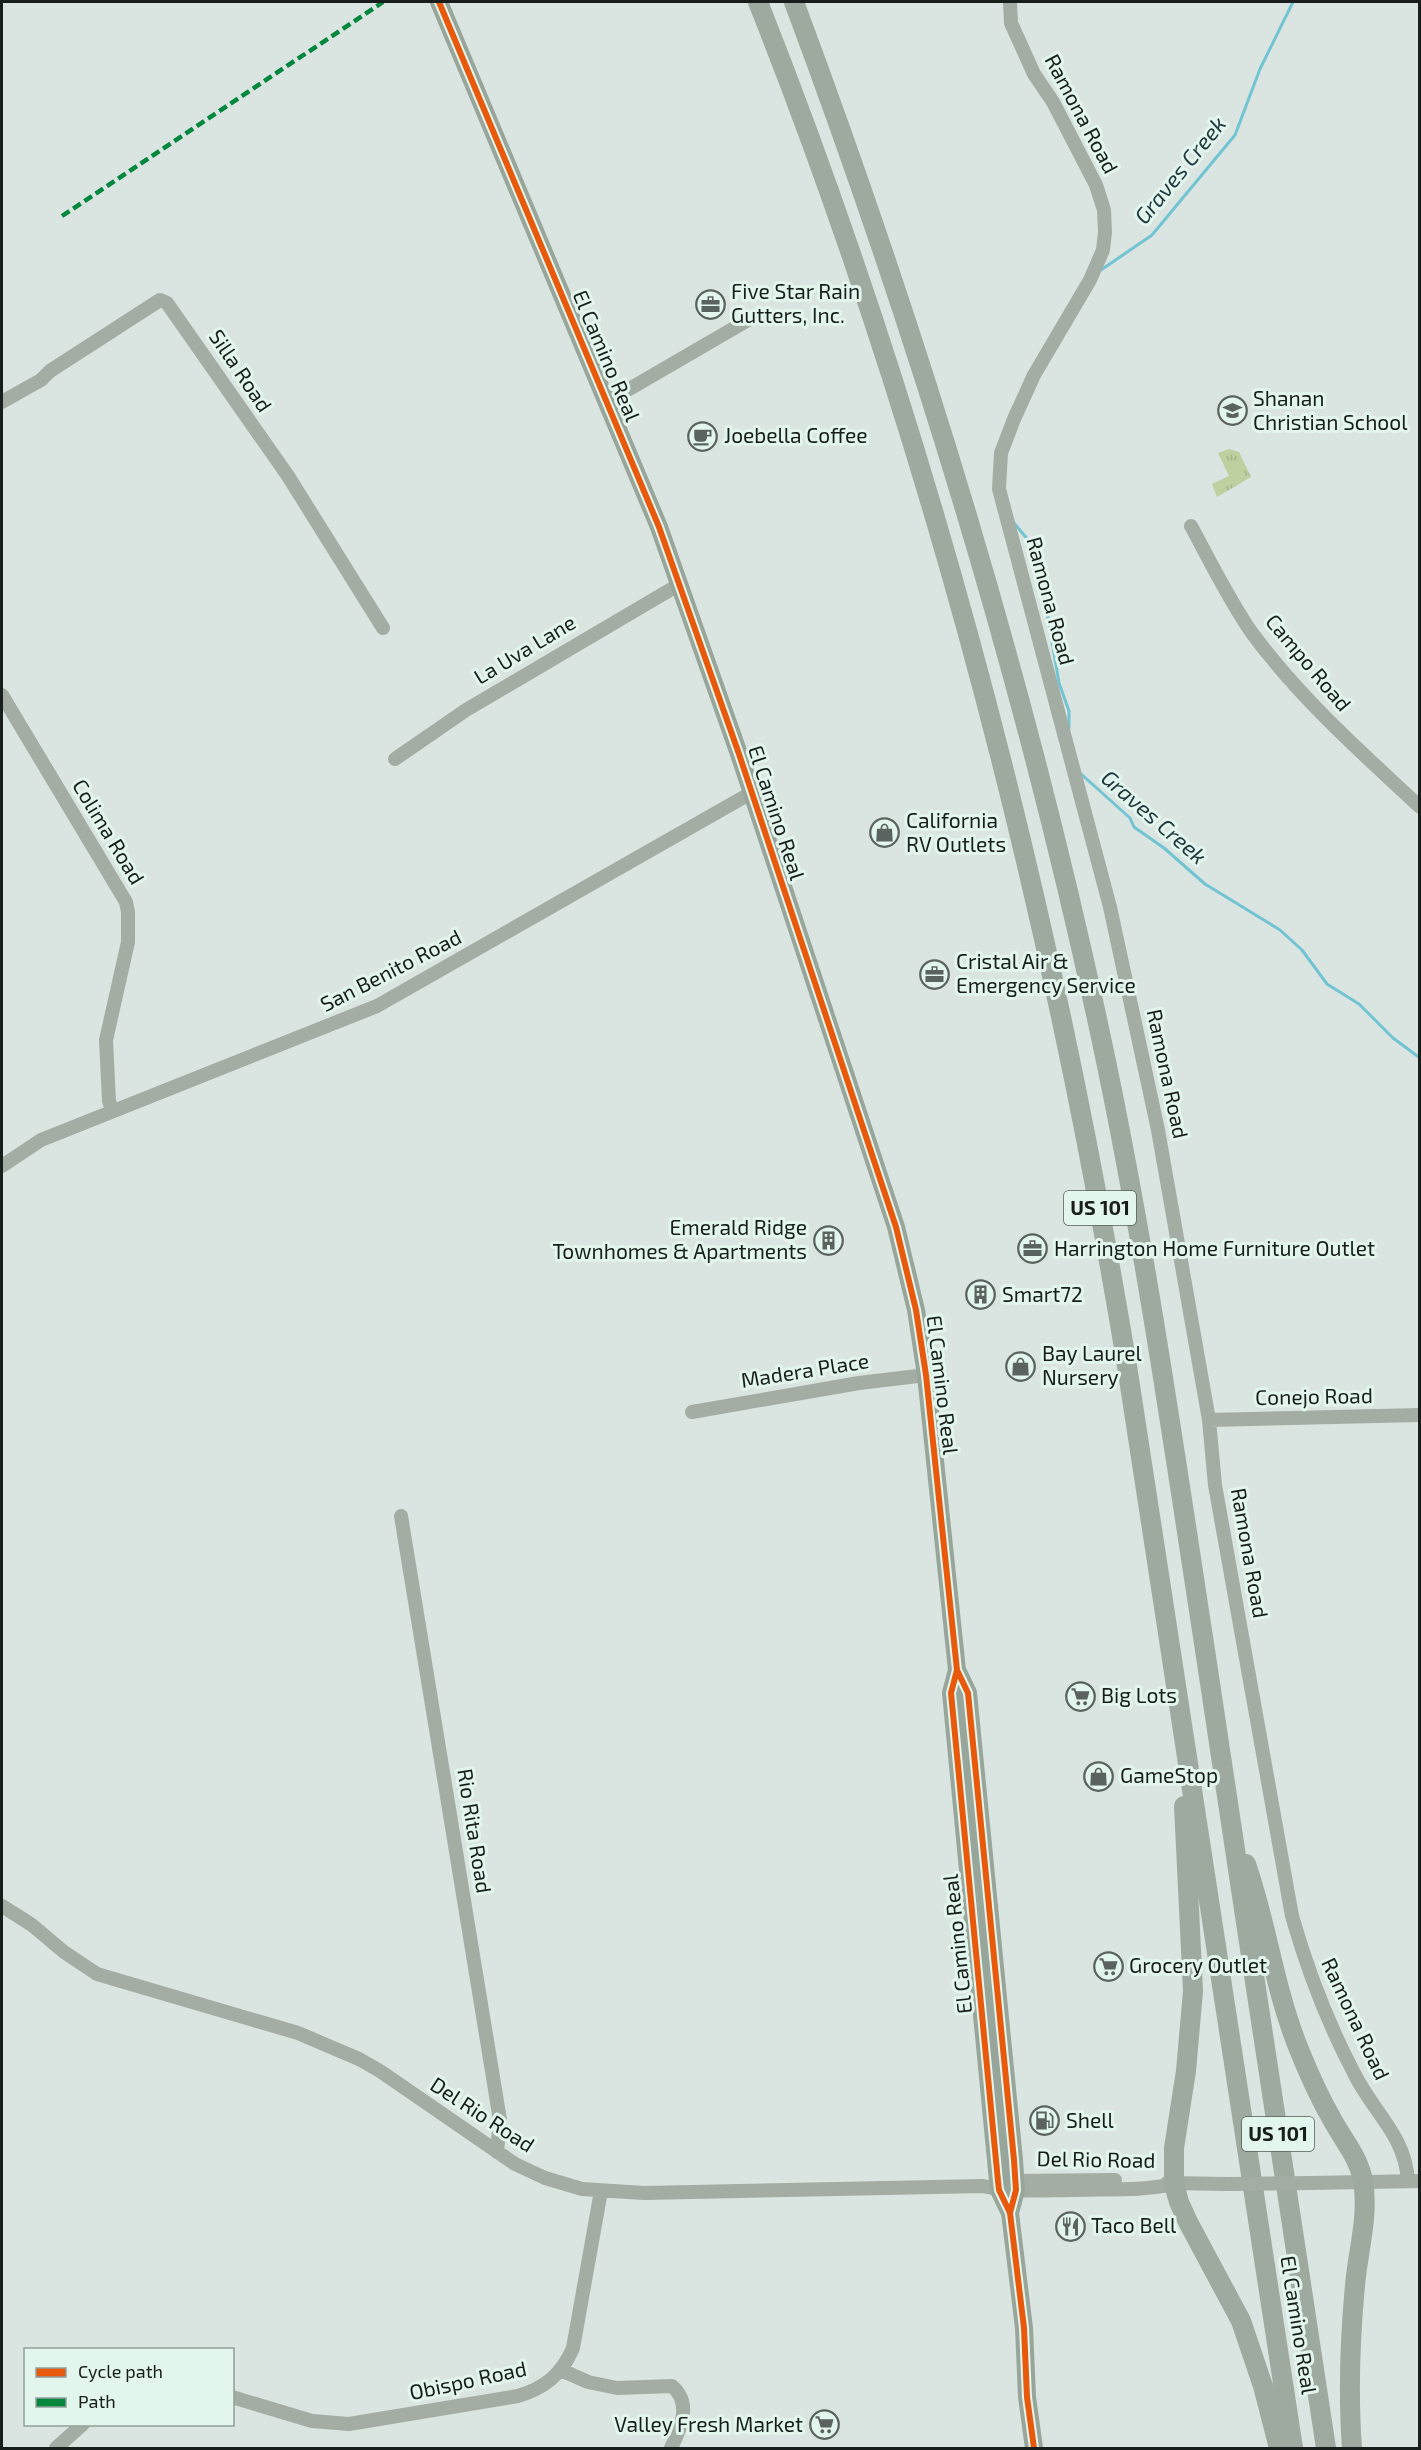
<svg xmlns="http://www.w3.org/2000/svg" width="1421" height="2450" font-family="'Exo 2',sans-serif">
  <defs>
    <pattern id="grass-tufts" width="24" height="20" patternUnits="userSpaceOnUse" patternTransform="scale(1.5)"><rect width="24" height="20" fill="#bcd0a0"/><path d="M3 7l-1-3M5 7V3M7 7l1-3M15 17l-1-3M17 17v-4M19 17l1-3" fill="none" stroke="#a1b289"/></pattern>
  </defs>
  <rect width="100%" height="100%" fill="#dae4e0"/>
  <path fill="url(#grass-tufts)" d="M 1229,449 L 1239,452 L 1251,477 L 1217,497 L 1212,484 L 1229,476 L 1218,453 Z"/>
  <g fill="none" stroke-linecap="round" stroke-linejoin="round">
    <path stroke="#73c4d3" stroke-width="3" d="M 1101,270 L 1152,235 L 1235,135 L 1260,69 L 1293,2
      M 1014,523 L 1029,541 L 1040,571 L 1059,683 L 1069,711 L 1069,728
      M 1081,774 L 1130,818 L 1134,827 L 1164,848 L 1205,884 L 1280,930 L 1302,950 L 1327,984 L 1359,1004 L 1393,1038 L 1420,1058"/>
    <path stroke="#a3ada4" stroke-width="14" d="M 1010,2 L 1011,23 L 1034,74 L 1053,102 L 1096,185 L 1104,210 L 1105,232 L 1103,250 L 1090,280 L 1034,375 L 1014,419 L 1001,453 L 999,489 L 1110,907 L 1158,1130 L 1209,1420 L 1215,1485 L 1292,1916 C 1308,1972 1328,2024 1355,2075 C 1374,2113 1405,2135 1408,2181
      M 2,402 L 41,380 L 50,371 L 160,300 L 167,303 L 288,476 L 383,628
      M 607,402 L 748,320
      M 1191,526 C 1210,561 1229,600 1252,633 C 1300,698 1361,752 1420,807
      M 2,695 L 126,902 L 128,912 L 128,942 L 106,1040 L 109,1101 L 112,1111
      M 395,759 L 466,710 L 680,584
      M 2,1166 L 41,1140 L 377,1006 L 751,793
      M 692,1412 L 859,1383 L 926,1375
      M 1209,1420 L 1420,1415
      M 401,1516 L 500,2120 L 497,2152
      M 2,1906 L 32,1925 L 64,1952 L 97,1974 L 298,2033 L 359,2059 L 380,2071 L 515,2164 L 545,2178 L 582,2189 L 644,2193 L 983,2186 C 1013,2193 1045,2190 1076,2190 C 1109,2189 1142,2191 1174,2184
      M 1008,2181 L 1115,2180
      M 1167,2183 L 1228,2184
      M 1311,2183 L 1420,2181
      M 561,2370 L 588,2382 L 617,2388 L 672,2386 C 692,2403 681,2428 671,2448
      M 232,2397 L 312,2421 L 349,2424 L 518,2396 C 545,2388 562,2374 573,2348 L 601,2191
      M 56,2448 L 83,2424"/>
    <path stroke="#98a59b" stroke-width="18" d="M 439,2 L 659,527 L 739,754 L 896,1227 L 916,1310 L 926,1375 L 957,1670 L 951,1693 L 998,2181 L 999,2190 L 1010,2213 L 1024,2328 L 1027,2397 L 1034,2448
      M 957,1670 L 968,1693 L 1014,2160 L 1016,2190 L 1010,2213"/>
    <path stroke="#9eaaa0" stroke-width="20" d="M 758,2 C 932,441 1050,900 1127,1366 L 1293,2448
      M 794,2 C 924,350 1031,701 1107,1066 C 1147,1259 1175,1455 1205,1650 C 1245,1916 1285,2183 1326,2448
      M 1184,1806 L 1193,1991 L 1186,2071 L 1174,2148 L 1174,2184 L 1179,2202 L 1188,2222 L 1241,2321 L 1263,2386 L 1279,2448
      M 1246,1864 C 1267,1924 1274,1987 1298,2047 C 1308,2072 1319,2097 1333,2121 C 1344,2141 1359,2158 1363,2181 C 1369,2215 1358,2251 1355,2285 C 1350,2339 1348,2394 1352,2448"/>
    <path stroke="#a3ada4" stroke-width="14" d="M 1228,2184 L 1311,2183"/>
    <path stroke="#00873e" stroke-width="4.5" stroke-dasharray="9 4.5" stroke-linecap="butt" d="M 62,216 L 383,2"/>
    <defs>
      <path id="cycleway" d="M 439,2 L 659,527 L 739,754 L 896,1227 L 916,1310 L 926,1375 L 957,1670 L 951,1693 L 998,2181 L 999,2190 L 1010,2213 L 1024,2328 L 1027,2397 L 1034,2448
        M 957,1670 L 968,1693 L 1014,2160 L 1016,2190 L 1010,2213"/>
    </defs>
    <use href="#cycleway" stroke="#e3f6ee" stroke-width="10"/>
    <use href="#cycleway" stroke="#e8590c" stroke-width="6"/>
  </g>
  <defs>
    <symbol id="office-ring" viewBox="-11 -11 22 22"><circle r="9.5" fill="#e3f6ee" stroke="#5b6360" stroke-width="1.5"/><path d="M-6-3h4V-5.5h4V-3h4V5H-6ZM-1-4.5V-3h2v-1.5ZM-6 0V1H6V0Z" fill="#5b6360"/></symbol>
    <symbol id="school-ring" viewBox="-11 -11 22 22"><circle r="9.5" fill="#e3f6ee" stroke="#5b6360" stroke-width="1.5"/><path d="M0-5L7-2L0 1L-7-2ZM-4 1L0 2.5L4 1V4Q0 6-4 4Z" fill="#5b6360"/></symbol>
    <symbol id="cafe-ring" viewBox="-11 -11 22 22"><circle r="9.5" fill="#e3f6ee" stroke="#5b6360" stroke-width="1.5"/><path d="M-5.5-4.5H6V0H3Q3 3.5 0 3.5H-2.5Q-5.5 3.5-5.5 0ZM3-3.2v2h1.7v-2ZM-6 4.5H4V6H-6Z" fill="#5b6360"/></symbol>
    <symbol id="shop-ring" viewBox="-11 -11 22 22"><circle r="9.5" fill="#e3f6ee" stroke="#5b6360" stroke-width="1.5"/><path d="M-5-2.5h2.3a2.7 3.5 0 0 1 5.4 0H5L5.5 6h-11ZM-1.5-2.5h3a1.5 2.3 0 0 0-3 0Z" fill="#5b6360"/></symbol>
    <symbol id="building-ring" viewBox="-11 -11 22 22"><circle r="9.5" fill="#e3f6ee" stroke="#5b6360" stroke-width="1.5"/><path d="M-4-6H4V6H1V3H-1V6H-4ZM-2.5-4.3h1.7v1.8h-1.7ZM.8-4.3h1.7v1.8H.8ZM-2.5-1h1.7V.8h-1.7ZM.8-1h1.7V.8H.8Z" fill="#5b6360"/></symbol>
    <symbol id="supermarket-ring" viewBox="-11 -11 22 22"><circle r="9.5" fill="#e3f6ee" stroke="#5b6360" stroke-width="1.5"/><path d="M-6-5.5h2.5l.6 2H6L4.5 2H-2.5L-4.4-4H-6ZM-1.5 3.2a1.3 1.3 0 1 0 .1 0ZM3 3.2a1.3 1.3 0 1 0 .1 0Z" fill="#5b6360"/></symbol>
    <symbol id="fuel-ring" viewBox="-11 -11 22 22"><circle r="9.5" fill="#e3f6ee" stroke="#5b6360" stroke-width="1.5"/><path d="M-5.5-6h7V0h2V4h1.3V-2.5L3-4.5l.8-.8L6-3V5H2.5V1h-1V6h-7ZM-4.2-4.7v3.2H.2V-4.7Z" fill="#5b6360"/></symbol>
    <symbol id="restaurant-ring" viewBox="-11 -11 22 22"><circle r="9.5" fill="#e3f6ee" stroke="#5b6360" stroke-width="1.5"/><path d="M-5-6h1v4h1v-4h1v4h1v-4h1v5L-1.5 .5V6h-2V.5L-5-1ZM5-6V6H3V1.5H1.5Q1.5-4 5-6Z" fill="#5b6360"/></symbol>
  </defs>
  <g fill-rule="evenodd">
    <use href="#office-ring" x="694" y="288" width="33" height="33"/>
    <use href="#school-ring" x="1216" y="394" width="33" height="33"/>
    <use href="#cafe-ring" x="686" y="420" width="33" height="33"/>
    <use href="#shop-ring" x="868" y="816" width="33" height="33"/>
    <use href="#office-ring" x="918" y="958" width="33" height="33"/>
    <use href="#building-ring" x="812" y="1224" width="33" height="33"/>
    <use href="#office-ring" x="1016" y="1232" width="33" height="33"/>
    <use href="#building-ring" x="964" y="1278" width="33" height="33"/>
    <use href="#shop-ring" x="1004" y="1350" width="33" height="33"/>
    <use href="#supermarket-ring" x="1064" y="1680" width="33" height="33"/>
    <use href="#shop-ring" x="1082" y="1760" width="33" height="33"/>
    <use href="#supermarket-ring" x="1092" y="1950" width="33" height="33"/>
    <use href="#fuel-ring" x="1028" y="2104" width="33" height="33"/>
    <use href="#restaurant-ring" x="1054" y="2210" width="33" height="33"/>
    <use href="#supermarket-ring" x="808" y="2408" width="33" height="33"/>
  </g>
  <g text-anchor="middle" stroke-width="6" stroke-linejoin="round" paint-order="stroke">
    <g fill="#e3f6ee" stroke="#545f5a" stroke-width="1.5">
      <rect x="1064" y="1191" width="72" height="34" rx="4.5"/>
      <rect x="1242" y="2117" width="72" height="34" rx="4.5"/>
    </g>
    <g font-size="20" font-weight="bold" fill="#171e1b">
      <text x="1100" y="1215">US 101</text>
      <text x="1278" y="2141">US 101</text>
    </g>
    <g font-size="21" fill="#171e1b" stroke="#e3f6ee">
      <text transform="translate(1081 114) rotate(62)" y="7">Ramona Road</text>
      <text transform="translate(606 356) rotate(67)" y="7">El Camino Real</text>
      <text transform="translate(240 371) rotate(56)" y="7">Silla Road</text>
      <text transform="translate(1050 601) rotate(75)" y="7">Ramona Road</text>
      <text transform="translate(525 650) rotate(-31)" y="7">La Uva Lane</text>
      <text transform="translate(1308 663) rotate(50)" y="7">Campo Road</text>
      <text transform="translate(776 813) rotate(72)" y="7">El Camino Real</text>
      <text transform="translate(108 832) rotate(59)" y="7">Colima Road</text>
      <text transform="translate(391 971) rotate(-27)" y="7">San Benito Road</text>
      <text transform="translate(1167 1074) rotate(78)" y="7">Ramona Road</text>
      <text transform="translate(805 1371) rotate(-9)" y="7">Madera Place</text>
      <text transform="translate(942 1385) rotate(83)" y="7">El Camino Real</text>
      <text transform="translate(1314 1397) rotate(-1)" y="7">Conejo Road</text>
      <text transform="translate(1249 1553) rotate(80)" y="7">Ramona Road</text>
      <text transform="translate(474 1831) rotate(81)" y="7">Rio Rita Road</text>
      <text transform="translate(958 1944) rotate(-96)" y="7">El Camino Real</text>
      <text transform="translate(1355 2019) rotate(65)" y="7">Ramona Road</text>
      <text transform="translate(482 2115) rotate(33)" y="7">Del Rio Road</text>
      <text transform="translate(1096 2160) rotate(1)" y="7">Del Rio Road</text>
      <text transform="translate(1298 2325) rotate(81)" y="7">El Camino Real</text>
      <text transform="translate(468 2381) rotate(-12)" y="7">Obispo Road</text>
    </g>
    <g font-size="21" fill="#171e1b" stroke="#e3f6ee" text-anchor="start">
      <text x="731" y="299">Five Star Rain<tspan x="731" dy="24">Gutters, Inc.</tspan></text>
      <text x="1253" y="406">Shanan<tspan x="1253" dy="24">Christian School</tspan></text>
      <text x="724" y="443">Joebella Coffee</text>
      <text x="906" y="828">California<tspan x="906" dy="24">RV Outlets</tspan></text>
      <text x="956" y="969">Cristal Air &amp;<tspan x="956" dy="24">Emergency Service</tspan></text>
      <text x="807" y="1235" text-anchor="end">Emerald Ridge<tspan x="807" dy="24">Townhomes &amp; Apartments</tspan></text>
      <text x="1054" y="1256">Harrington Home Furniture Outlet</text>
      <text x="1002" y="1302">Smart72</text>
      <text x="1042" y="1361">Bay Laurel<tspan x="1042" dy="24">Nursery</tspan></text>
      <text x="1101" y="1703">Big Lots</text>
      <text x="1120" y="1783">GameStop</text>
      <text x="1129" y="1973">Grocery Outlet</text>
      <text x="1066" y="2128">Shell</text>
      <text x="1091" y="2233">Taco Bell</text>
      <text x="803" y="2432" text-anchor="end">Valley Fresh Market</text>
    </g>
    <g font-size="22" font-style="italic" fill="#21393f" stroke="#e3f6ee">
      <text transform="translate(1180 170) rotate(-51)" y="8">Graves Creek</text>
      <text transform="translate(1154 817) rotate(41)" y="8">Graves Creek</text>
    </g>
  </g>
  <rect width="1421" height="2450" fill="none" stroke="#171e1b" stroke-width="6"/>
  <rect x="24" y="2348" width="210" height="78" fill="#e3f6ee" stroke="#91a09a" stroke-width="1.5"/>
  <rect x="36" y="2368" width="30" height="9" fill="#e8590c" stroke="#91a09a" stroke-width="1.5"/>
  <text x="78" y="2378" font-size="18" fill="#171e1b">Cycle path</text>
  <rect x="36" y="2398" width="30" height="9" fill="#00873e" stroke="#91a09a" stroke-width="1.5"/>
  <text x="78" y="2408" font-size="18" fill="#171e1b">Path</text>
</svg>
